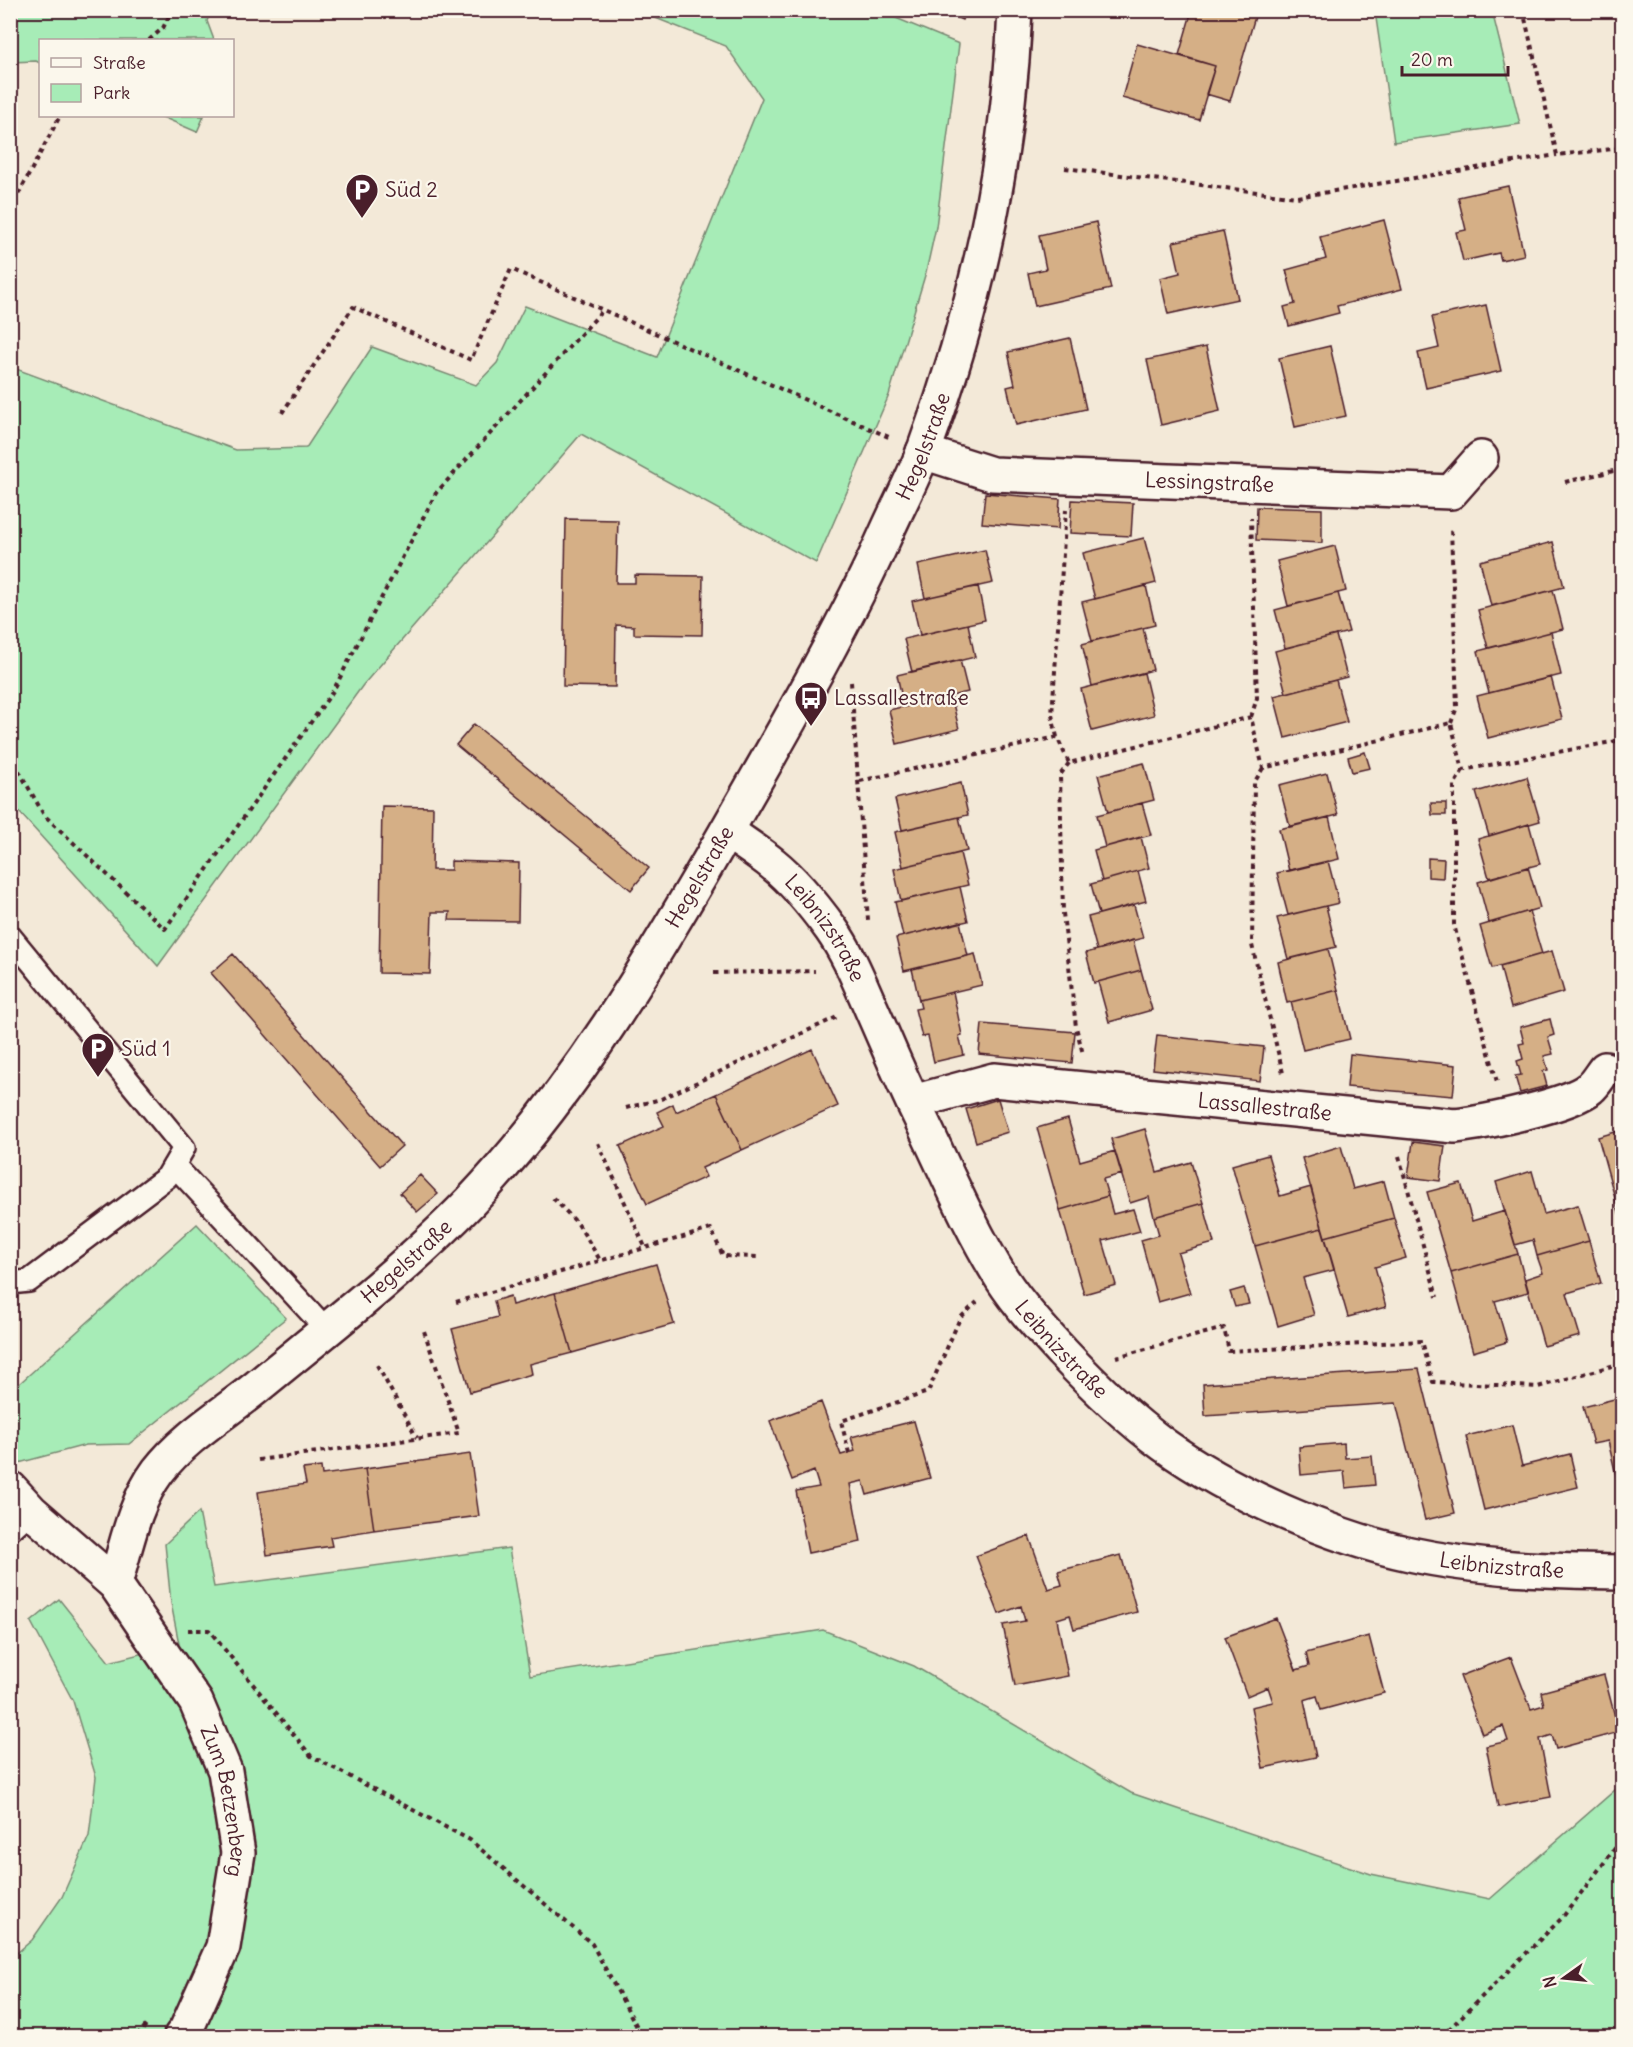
<svg xmlns="http://www.w3.org/2000/svg" width="1633" height="2047" font-family="Delius,sans-serif">
  <rect width="100%" height="100%" fill="#f3e9d8"/>
  <filter id="ink" filterUnits="userSpaceOnUse"><feTurbulence type="fractalNoise" baseFrequency=".0167" numOctaves="2"/><feDisplacementMap in="SourceGraphic" scale="12" xChannelSelector="R" yChannelSelector="G"/><feConvolveMatrix kernelMatrix="1 2 1 2 8 2 1 2 1" color-interpolation-filters="sRGB"/></filter>
  <g filter="url(#ink)">
    <path fill="#a7ecb7" stroke="#788671" stroke-width="1.5" d="M 10,11 L 211,11 L 207,21 L 214,40 L 40,40 L 40,63 L 36,61 L 11,62 Z
      M 638,11 L 879,11 L 959,44 L 936,227 L 926,272 L 889,395 L 816,563 L 581,434 L 363,685 L 158,966 L 11,803 L 11,367 L 236,450 L 306,448 L 372,347 L 476,385 L 497,363 L 525,306 L 657,357 L 762,98 L 726,46 Z
      M 1375,11 L 1492,11 L 1520,124 L 1394,142 Z
      M 160,116 L 204,116 L 197,132 Z
      M 197,1224 L 286,1318 L 129,1444 L 86,1445 L 19,1463 L 11,1455 L 11,1391 Z
      M 199,1512 L 214,1587 L 509,1548 L 530,1676 L 823,1630 L 914,1666 L 1131,1793 L 1371,1874 L 1490,1899 L 1622,1784 L 1622,2036 L 11,2036 L 11,1958 L 32,1940 L 62,1897 L 89,1836 L 96,1777 L 73,1701 L 31,1622 L 59,1599 L 109,1662 L 179,1644 L 171,1603 L 165,1544 Z"/>
    <path fill="#d5af86" stroke="#4a1f2b" stroke-width="1.5" d="M 940,10 L 966,10 L 962,20 Z
      M 1192,10 L 1257,10 L 1230,101 L 1206,94 L 1215,66 L 1179,55 Z
      M 1137,44 L 1215,66 L 1199,120 L 1122,98 Z
      M 1508,186 L 1524,255 L 1501,260 L 1499,253 L 1463,261 L 1456,232 L 1466,230 L 1458,197 Z
      M 1384,220 L 1402,289 L 1337,306 L 1339,313 L 1289,326 L 1284,307 L 1295,304 L 1286,270 L 1326,259 L 1320,237 Z
      M 1096,222 L 1111,289 L 1035,306 L 1028,273 L 1046,269 L 1039,235 Z
      M 1223,231 L 1238,299 L 1168,314 L 1160,278 L 1180,273 L 1173,242 Z
      M 1486,305 L 1501,371 L 1426,388 L 1418,353 L 1439,348 L 1432,317 Z
      M 1070,338 L 1086,409 L 1016,425 L 1007,387 L 1015,385 L 1008,352 Z
      M 1330,346 L 1346,416 L 1295,427 L 1279,358 Z
      M 1206,347 L 1220,411 L 1161,425 L 1147,360 Z
      M 985,493 L 1060,499 L 1058,529 L 982,523 Z
      M 1072,500 L 1133,503 L 1131,536 L 1070,533 Z
      M 1257,507 L 1322,509 L 1322,543 L 1256,540 Z
      M 566,519 L 618,520 L 616,583 L 635,583 L 635,575 L 703,576 L 702,635 L 634,634 L 634,626 L 616,625 L 615,687 L 563,686 Z
      M 1144,538 L 1156,583 L 1095,599 L 1083,553 Z
      M 1553,542 L 1564,587 L 1491,606 L 1480,561 Z
      M 1335,546 L 1346,591 L 1288,606 L 1277,561 Z
      M 985,550 L 993,583 L 925,598 L 918,565 Z
      M 978,586 L 985,620 L 920,635 L 912,601 Z
      M 1146,586 L 1155,625 L 1092,641 L 1082,602 Z
      M 1553,590 L 1563,629 L 1488,648 L 1478,610 Z
      M 1338,593 L 1349,632 L 1285,648 L 1275,610 Z
      M 968,624 L 975,657 L 912,672 L 904,639 Z
      M 1143,628 L 1153,670 L 1092,686 L 1082,644 Z
      M 1551,632 L 1561,675 L 1489,693 L 1478,651 Z
      M 1336,635 L 1347,677 L 1286,693 L 1275,651 Z
      M 960,660 L 968,692 L 904,707 L 897,675 Z
      M 1144,673 L 1154,715 L 1092,731 L 1081,689 Z
      M 1551,677 L 1562,719 L 1488,738 L 1477,696 Z
      M 1336,680 L 1347,722 L 1285,738 L 1274,696 Z
      M 951,695 L 959,729 L 897,744 L 889,710 Z
      M 474,724 L 649,868 L 631,890 L 456,745 Z
      M 1365,752 L 1370,768 L 1352,772 L 1348,757 Z
      M 1144,763 L 1154,800 L 1108,812 L 1098,775 Z
      M 1327,773 L 1338,815 L 1290,827 L 1279,785 Z
      M 1527,777 L 1540,821 L 1489,836 L 1476,792 Z
      M 961,783 L 968,815 L 902,830 L 895,799 Z
      M 1142,803 L 1151,835 L 1105,847 L 1097,815 Z
      M 1431,803 L 1446,803 L 1446,815 L 1432,815 Z
      M 382,806 L 433,807 L 432,870 L 451,870 L 451,861 L 519,863 L 518,921 L 449,920 L 450,912 L 432,912 L 430,974 L 379,973 Z
      M 959,817 L 967,851 L 903,867 L 895,832 Z
      M 1329,817 L 1339,859 L 1289,871 L 1279,829 Z
      M 1529,824 L 1540,864 L 1489,878 L 1478,839 Z
      M 1141,837 L 1149,868 L 1102,881 L 1094,850 Z
      M 960,853 L 968,885 L 901,901 L 894,869 Z
      M 1428,858 L 1444,859 L 1443,878 L 1428,877 Z
      M 1328,861 L 1339,903 L 1288,915 L 1277,873 Z
      M 1528,867 L 1540,908 L 1489,923 L 1478,882 Z
      M 1138,871 L 1146,901 L 1099,914 L 1091,884 Z
      M 960,887 L 968,921 L 903,936 L 895,902 Z
      M 1134,905 L 1143,938 L 1097,950 L 1088,917 Z
      M 1326,906 L 1336,947 L 1288,959 L 1277,918 Z
      M 1529,911 L 1542,954 L 1492,968 L 1480,926 Z
      M 960,922 L 968,956 L 904,971 L 896,938 Z
      M 1133,940 L 1141,970 L 1094,983 L 1086,953 Z
      M 1328,949 L 1338,990 L 1287,1003 L 1278,962 Z
      M 1552,951 L 1564,992 L 1511,1008 L 1500,966 Z
      M 233,954 L 402,1146 L 380,1166 L 211,973 Z
      M 975,954 L 982,985 L 919,1000 L 912,969 Z
      M 1141,970 L 1152,1010 L 1109,1022 L 1098,982 Z
      M 1338,990 L 1350,1039 L 1303,1050 L 1291,1002 Z
      M 953,992 L 962,1035 L 959,1036 L 964,1055 L 934,1062 L 928,1036 L 922,1037 L 915,1009 L 921,1008 L 919,1000 Z
      M 1550,1019 L 1554,1035 L 1548,1037 L 1553,1054 L 1544,1056 L 1548,1070 L 1543,1071 L 1547,1086 L 1520,1093 L 1515,1076 L 1521,1075 L 1517,1061 L 1523,1059 L 1519,1044 L 1524,1043 L 1520,1027 Z
      M 982,1024 L 1075,1032 L 1072,1063 L 979,1054 Z
      M 1157,1035 L 1264,1047 L 1260,1081 L 1153,1069 Z
      M 812,1049 L 838,1106 L 742,1150 L 716,1094 Z
      M 1350,1054 L 1456,1065 L 1453,1096 L 1347,1087 Z
      M 716,1094 L 742,1150 L 702,1168 L 706,1177 L 647,1204 L 620,1146 L 664,1126 L 657,1112 L 673,1104 L 676,1112 Z
      M 998,1099 L 1008,1132 L 976,1142 L 966,1109 Z
      M 1068,1119 L 1080,1161 L 1115,1151 L 1122,1174 L 1103,1179 L 1108,1196 L 1060,1210 L 1037,1128 Z
      M 1145,1129 L 1157,1172 L 1191,1162 L 1203,1203 L 1154,1217 L 1149,1197 L 1130,1203 L 1111,1139 Z
      M 1622,1130 L 1622,1223 L 1598,1137 Z
      M 1413,1142 L 1445,1146 L 1440,1181 L 1408,1177 Z
      M 1341,1146 L 1353,1189 L 1384,1181 L 1394,1218 L 1325,1237 L 1302,1158 Z
      M 1268,1155 L 1280,1196 L 1311,1187 L 1322,1228 L 1255,1246 L 1232,1165 Z
      M 1532,1171 L 1544,1214 L 1578,1205 L 1589,1241 L 1537,1256 L 1533,1240 L 1515,1245 L 1496,1182 Z
      M 420,1175 L 438,1194 L 417,1212 L 400,1193 Z
      M 1461,1183 L 1472,1221 L 1505,1211 L 1518,1254 L 1451,1273 L 1427,1192 Z
      M 1108,1196 L 1113,1214 L 1133,1209 L 1140,1231 L 1103,1241 L 1116,1285 L 1084,1294 L 1060,1210 Z
      M 1203,1203 L 1214,1243 L 1178,1253 L 1190,1293 L 1158,1302 L 1141,1240 L 1159,1235 L 1154,1217 Z
      M 1394,1218 L 1406,1258 L 1375,1267 L 1386,1307 L 1348,1317 L 1325,1237 Z
      M 1322,1228 L 1334,1270 L 1303,1278 L 1314,1315 L 1278,1326 L 1255,1246 Z
      M 1589,1241 L 1601,1283 L 1567,1293 L 1580,1336 L 1544,1346 L 1525,1279 L 1543,1273 L 1537,1256 Z
      M 1518,1254 L 1528,1292 L 1495,1301 L 1507,1342 L 1473,1352 L 1451,1273 Z
      M 656,1264 L 674,1324 L 572,1353 L 555,1293 Z
      M 1244,1288 L 1249,1304 L 1235,1307 L 1230,1292 Z
      M 555,1293 L 572,1353 L 530,1364 L 532,1374 L 470,1392 L 452,1329 L 498,1317 L 494,1301 L 510,1296 L 512,1305 Z
      M 1419,1369 L 1455,1513 L 1425,1520 L 1396,1403 L 1205,1416 L 1203,1384 Z
      M 1622,1397 L 1622,1501 L 1608,1441 L 1593,1444 L 1583,1407 Z
      M 821,1402 L 841,1455 L 855,1451 L 851,1437 L 914,1421 L 930,1478 L 867,1495 L 863,1481 L 850,1484 L 861,1542 L 808,1553 L 796,1491 L 819,1487 L 814,1471 L 792,1480 L 770,1421 Z
      M 1512,1425 L 1522,1466 L 1570,1454 L 1578,1487 L 1484,1510 L 1466,1436 Z
      M 1344,1443 L 1345,1458 L 1372,1456 L 1375,1485 L 1346,1488 L 1344,1471 L 1301,1475 L 1299,1447 Z
      M 470,1454 L 479,1516 L 374,1530 L 365,1469 Z
      M 321,1467 L 322,1475 L 365,1469 L 374,1530 L 330,1537 L 332,1546 L 267,1555 L 258,1492 L 306,1484 L 303,1469 Z
      M 1029,1536 L 1048,1589 L 1062,1585 L 1058,1571 L 1121,1555 L 1137,1612 L 1074,1629 L 1070,1615 L 1057,1619 L 1068,1676 L 1015,1686 L 1003,1625 L 1025,1621 L 1021,1606 L 999,1614 L 976,1556 Z
      M 1276,1618 L 1296,1670 L 1309,1666 L 1306,1653 L 1369,1636 L 1384,1693 L 1321,1710 L 1317,1696 L 1304,1700 L 1316,1757 L 1263,1768 L 1251,1707 L 1273,1702 L 1268,1687 L 1247,1696 L 1225,1637 Z
      M 1511,1657 L 1531,1709 L 1544,1705 L 1541,1692 L 1604,1675 L 1619,1732 L 1556,1749 L 1552,1735 L 1540,1739 L 1551,1797 L 1498,1807 L 1486,1746 L 1508,1741 L 1503,1726 L 1482,1734 L 1460,1676 Z"/>
    <g fill="none" stroke-linecap="round" stroke-linejoin="round">
      <defs>
        <path id="lane" d="M 10,936 L 184,1148 L 167,1177 L 29,1281 L 10,1283
          M 174,1165 L 327,1330
          M 10,1530 L 31,1511"/>
        <g id="street">
          <path id="s1" d="M 923,452 L 992,474 L 1451,492 L 1481,458"/>
          <path id="s2" d="M 727,831 C 742,842 758,852 773,864 C 794,881 815,907 831,929 C 848,953 859,981 871,1008 C 887,1044 902,1081 920,1117 C 946,1171 970,1228 1002,1279 C 1019,1305 1041,1329 1062,1352 C 1093,1385 1127,1418 1164,1445 C 1231,1493 1330,1537 1410,1554 C 1479,1569 1552,1571 1622,1572"/>
          <path id="s3" d="M 913,1102 L 994,1080 L 1455,1126 C 1482,1123 1571,1105 1590,1088 C 1596,1083 1600,1075 1605,1069"/>
          <path id="s4" d="M 10,1488 L 31,1511 L 115,1584 L 196,1702 L 225,1771 L 238,1853 L 223,1947 L 186,2030 L 181,2036"/>
          <path id="s5" d="M 115,1584 C 126,1547 134,1503 158,1471 C 184,1437 225,1413 258,1386 C 330,1327 405,1269 470,1202 C 574,1093 651,962 726,832 C 783,732 842,632 889,527 C 901,501 914,476 924,450 C 976,309 1009,160 1015,10"/>
        </g>
      </defs>
      <use href="#lane" stroke="#4a1f2b" stroke-width="26"/>
      <use href="#street" stroke="#4a1f2b" stroke-width="38"/>
      <path stroke="#4a1f2b" stroke-width="4" stroke-dasharray="4.5 4.5" stroke-linecap="butt" d="M 1523,10 L 1557,155 L 1622,148
        M 149,40 L 163,28 L 172,10
        M 1065,168 L 1297,197 L 1557,155
        M 10,210 L 60,116
        M 282,413 L 353,307 L 471,360 L 511,269 L 891,438
        M 1565,482 L 1622,469
        M 851,682 L 868,920
        M 1251,717 L 1257,698 L 1251,518
        M 1451,723 L 1457,707 L 1451,527
        M 1057,737 L 1052,715 L 1066,510
        M 10,755 L 44,815 L 165,929 L 333,691 L 436,493 L 603,310
        M 1069,763 L 1060,775 L 1063,913 L 1076,1027 L 1083,1054
        M 1263,768 L 1254,783 L 1252,945 L 1283,1073
        M 1463,770 L 1454,785 L 1454,925 L 1497,1082
        M 860,781 L 1057,737 L 1069,763 L 1251,717 L 1263,768 L 1451,723 L 1463,770 L 1622,740
        M 714,973 L 815,971
        M 626,1108 L 661,1099 L 837,1017
        M 598,1143 L 645,1247
        M 1399,1156 L 1437,1297
        M 553,1198 L 578,1224 L 600,1260
        M 456,1302 L 711,1229 L 723,1256 L 761,1257
        M 1116,1357 L 1224,1328 L 1229,1351 L 1422,1341 L 1433,1382 L 1538,1387 L 1622,1363
        M 377,1365 L 417,1438
        M 849,1453 L 841,1421 L 928,1392 L 960,1318 L 977,1302
        M 258,1460 L 459,1433 L 423,1328
        M 188,1630 L 209,1630 L 311,1756 L 470,1840 L 592,1944 L 642,2036
        M 137,2036 L 148,2023
        M 1442,2036 L 1562,1918 L 1622,1839"/>
      <use href="#lane" stroke="#fbf7ec" stroke-width="21"/>
      <use href="#street" stroke="#fbf7ec" stroke-width="33"/>
    </g>
  </g>
  <defs>
    <symbol id="parking-pin" viewBox="-11 -11 22 30"><path d="M0 17L-7.5 6A9.5 9.5 0 1 1 7.5 6Z" fill="#4a1f2b" stroke="#fbf7ec"/><path d="M-3.5-5.5H1a3.5 3.5 0 0 1 0 7H-1V5.5H-3.5ZM-1-3.4V-.6H.8a1.4 1.4 0 0 0 0-2.8Z" fill="#fff"/></symbol>
    <symbol id="bus-pin" viewBox="-11 -11 22 30"><path d="M0 17L-7.5 6A9.5 9.5 0 1 1 7.5 6Z" fill="#4a1f2b" stroke="#fbf7ec"/><path d="M-5-6H5V4H4V6H2V4H-2V6H-4V4H-5ZM-3.5-4V0h7V-4ZM-3.5 1.2v1.5H-2V1.2ZM2 1.2v1.5H3.5V1.2Z" fill="#fff"/></symbol>
  </defs>
  <g fill-rule="evenodd">
    <use href="#parking-pin" x="343" y="171" width="38" height="52"/>
    <use href="#bus-pin" x="792" y="679" width="38" height="52"/>
    <use href="#parking-pin" x="79" y="1030" width="38" height="52"/>
  </g>
  <g text-anchor="middle" stroke-width="4.5" stroke-linejoin="round" paint-order="stroke">
    <g font-size="21" fill="#4a1f2b" stroke="#fbf7ec" text-anchor="start">
      <text x="385" y="197">Süd 2</text>
      <text x="834" y="705">Lassallestraße</text>
      <text x="121" y="1056">Süd 1</text>
    </g>
    <g font-size="21" fill="#4a1f2b" stroke="#fbf7ec">
      <text dy="7" stroke="none"><textPath href="#s5" startOffset="1419">Hegelstraße</textPath></text>
      <text dy="7" stroke="none"><textPath href="#s1" startOffset="290">Lessingstraße</textPath></text>
      <text dy="7" stroke="none"><textPath href="#s5" startOffset="933">Hegelstraße</textPath></text>
      <text dy="7" stroke="none"><textPath href="#s2" startOffset="140">Leibnizstraße</textPath></text>
      <text dy="7" stroke="none"><textPath href="#s3" startOffset="356">Lassallestraße</textPath></text>
      <text dy="7" stroke="none"><textPath href="#s5" startOffset="447">Hegelstraße</textPath></text>
      <text dy="7" stroke="none"><textPath href="#s2" startOffset="626">Leibnizstraße</textPath></text>
      <text dy="7" stroke="none"><textPath href="#s2" startOffset="1130">Leibnizstraße</textPath></text>
      <text dy="7" stroke="none"><textPath href="#s4" startOffset="390">Zum Betzenberg</textPath></text>
    </g>
  </g>
  <rect width="1633" height="2047" fill="none" stroke="#fbf7ec" stroke-width="36"/>
  <rect x="18" y="18" width="1597" height="2011" fill="none" stroke="#4a1f2b" stroke-width="2" filter="url(#ink)"/>
  <rect x="39" y="39" width="195" height="78" fill="#fbf7ec" stroke="#b4a19f" stroke-width="1.5"/>
  <rect x="51" y="58" width="30" height="9" fill="#fbf7ec" stroke="#b4a19f" stroke-width="1.5"/>
  <text x="93" y="69" font-size="18" fill="#4a1f2b">Straße</text>
  <rect x="51" y="84" width="30" height="18" fill="#a7ecb7" stroke="#b4a19f" stroke-width="1.5"/>
  <text x="93" y="99" font-size="18" fill="#4a1f2b">Park</text>
  <g transform="translate(1564 1978) rotate(255)" stroke="#fbf7ec" stroke-width="4.5" paint-order="stroke">
  <path d="M0-4.5L10 22L0 15L-10 22Z" fill="#4a1f2b"/>
  <text y="-9" font-size="16" font-weight="bold" text-anchor="middle" fill="#4a1f2b">N</text>
  </g>
  <path d="M1402 66v9h106v-9" fill="none" stroke="#4a1f2b" stroke-width="3"/>
  <text x="1411" y="66" font-size="18" fill="#4a1f2b" stroke="#fbf7ec" stroke-width="4.5" paint-order="stroke">20 m</text>
</svg>
